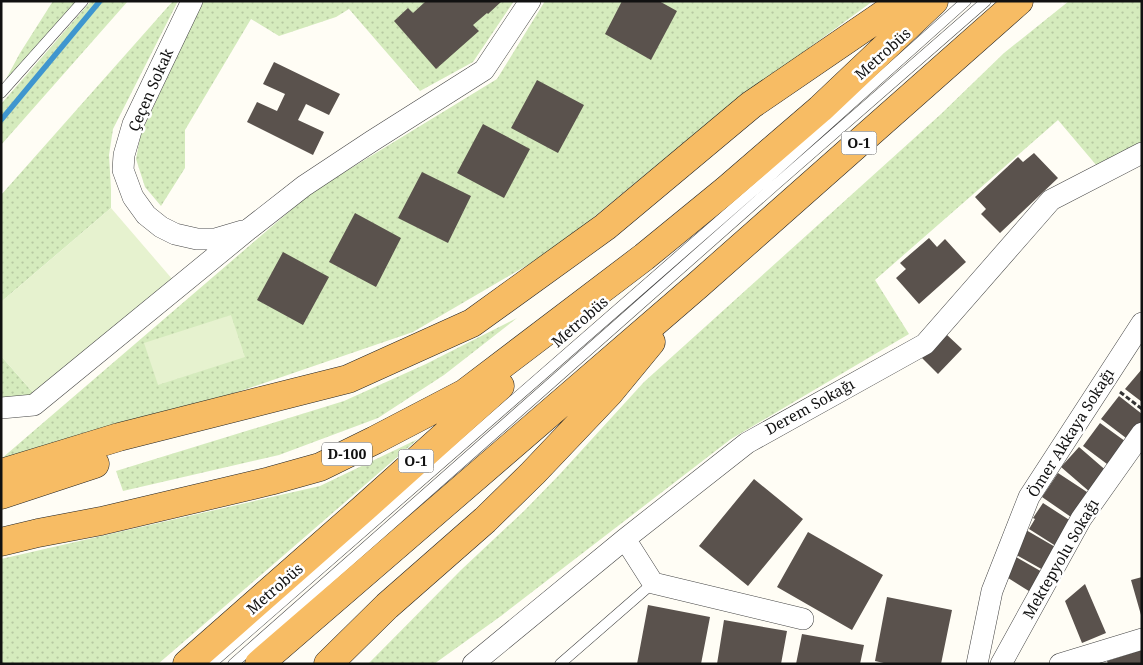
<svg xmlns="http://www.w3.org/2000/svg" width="1143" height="665" font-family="'Noto Serif',serif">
  <defs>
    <pattern id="grass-dots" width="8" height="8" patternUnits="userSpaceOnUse" patternTransform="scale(1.25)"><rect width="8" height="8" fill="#d5ebbd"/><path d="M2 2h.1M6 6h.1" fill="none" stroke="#b6c8a1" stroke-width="1.8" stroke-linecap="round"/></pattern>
  </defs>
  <rect width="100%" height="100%" fill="#fffdf5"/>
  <path fill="url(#grass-dots)" d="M 53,1 L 78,1 L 5,81 L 20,53 Z
    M 91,1 L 128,1 L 1,145 L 1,104 Z
    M 173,1 L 178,1 L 113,129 L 109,155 L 111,189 L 111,208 L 1,302 L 1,195 Z
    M 203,1 L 514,1 L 473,62 L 420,91 L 349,9 L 336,17 L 279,36 L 251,19 L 185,130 L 185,168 L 161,206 L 145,187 L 136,159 L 141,133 Z
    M 545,1 L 873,1 L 720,113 L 555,249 L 413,332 L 223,397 L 1,459 L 312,192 L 497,79 Z
    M 1069,1 L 1142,1 L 1142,144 L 1097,166 L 1058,120 L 875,280 L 909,334 L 731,439 L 501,616 L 434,664 L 368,664 L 461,570 L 524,511 L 560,474 L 644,382 L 941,114 L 1004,53 Z
    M 517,318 L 444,375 L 378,418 L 279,455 L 123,491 L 116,471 L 344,401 L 426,364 Z
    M 1,356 L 37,397 L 1,400 Z
    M 418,439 L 158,664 L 1,664 L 1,559 L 320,486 Z"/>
  <path fill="#e6f2cf" d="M 111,208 L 173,280 L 37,397 L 1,356 L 1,302 Z
    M 231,315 L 245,357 L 158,385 L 144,343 Z"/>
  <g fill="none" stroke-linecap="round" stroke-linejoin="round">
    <path stroke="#3f96cf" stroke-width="5.5" d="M 1,120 L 100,1"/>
  </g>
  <path fill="#5a524d" d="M 426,1 L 502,1 L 488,14 L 487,13 L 473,25 L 479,31 L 436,69 L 394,21 L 408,8 L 413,13 Z
    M 622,1 L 659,1 L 677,11 L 651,60 L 605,34 Z
    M 274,62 L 340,94 L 329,115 L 306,104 L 298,120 L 324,132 L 313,155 L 247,122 L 257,102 L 277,111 L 285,94 L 263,84 Z
    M 537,80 L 584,105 L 558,153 L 511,128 Z
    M 483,124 L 530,149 L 504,198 L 457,173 Z
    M 1034,153 L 1058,178 L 1000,233 L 981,214 L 986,209 L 975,197 L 1018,157 L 1023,162 Z
    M 422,172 L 471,196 L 448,243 L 398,218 Z
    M 355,213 L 401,238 L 376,287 L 329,262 Z
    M 929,238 L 937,247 L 945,239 L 966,262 L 919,304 L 896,278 L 906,269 L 900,263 Z
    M 283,252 L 329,277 L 303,325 L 257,300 Z
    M 946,334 L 962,349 L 938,374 L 922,358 Z
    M 1142,369 L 1142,402 L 1125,389 Z
    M 1119,396 L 1142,414 L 1142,426 L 1130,441 L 1101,419 Z
    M 1100,423 L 1129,444 L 1111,467 L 1083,446 Z
    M 1079,447 L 1109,473 L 1091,493 L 1061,467 Z
    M 1058,473 L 1087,492 L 1071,517 L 1042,497 Z
    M 754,479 L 803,519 L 748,586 L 699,546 Z
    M 1043,503 L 1074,523 L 1059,548 L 1029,529 L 1035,519 L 1033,518 Z
    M 1026,530 L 1057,548 L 1045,571 L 1013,553 Z
    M 808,532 L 883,575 L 852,630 L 777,587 Z
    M 1016,557 L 1044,573 L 1032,593 L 1005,576 Z
    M 1142,577 L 1142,615 L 1141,615 L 1131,580 Z
    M 1085,584 L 1106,633 L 1082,643 L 1065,601 Z
    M 887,597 L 952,610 L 941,664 L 888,664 L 875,661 Z
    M 648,605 L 710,617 L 701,664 L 637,664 Z
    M 724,620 L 787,631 L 781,664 L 717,664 Z
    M 802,634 L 864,645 L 860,664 L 796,664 Z
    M 1142,650 L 1142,664 L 1108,664 L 1107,661 Z"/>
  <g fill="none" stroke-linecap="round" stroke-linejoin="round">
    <defs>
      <path id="service" d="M 1,93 L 83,1
        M 211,664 L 767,179 L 966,1
        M 233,664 L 773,187 L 986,1
        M 560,664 L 653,583"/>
      <path id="minor" d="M 192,1 L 133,124 L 124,155 L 123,170 L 133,197 L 146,215 L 161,227 L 175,234 L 197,239 L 215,239 L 242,231
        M 1,408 L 34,405 L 249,229 L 304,186 L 372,141 L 484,70 L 530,1
        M 625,539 L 653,583 L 803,619
        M 473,664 L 625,539 L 747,443 L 925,344 L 1051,200 L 1142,153
        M 977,664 L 992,591 L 1029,497 L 1142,323
        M 1001,664 L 1081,519 L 1142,433
        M 1060,664 L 1142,639"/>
      <path id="trunk" d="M 1,473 L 119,437 L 348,379 L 472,323 L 605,227 L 751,105 L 903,1
        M 1,495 L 95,464
        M 1,542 L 38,533 L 101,521 L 270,481 L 320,467 L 375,440 L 465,393 L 644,257 L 726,190 L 820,109 L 934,1
        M 187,664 L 364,508 L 500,386
        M 259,664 L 698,285 L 1019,1
        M 328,664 L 387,606 L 485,520 L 533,473 L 609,393 L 651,342"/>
    </defs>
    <use href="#service" stroke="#444" stroke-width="11"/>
    <use href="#minor" stroke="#444" stroke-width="22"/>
    <use href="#trunk" stroke="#222" stroke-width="29"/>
    <path stroke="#333" stroke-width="3" stroke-dasharray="5 2.5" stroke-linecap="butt" d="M 1120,392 L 1142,409"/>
    <use href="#service" stroke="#fff" stroke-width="10"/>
    <use href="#minor" stroke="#fff" stroke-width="21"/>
    <use href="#trunk" stroke="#f7bc64" stroke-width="28"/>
  </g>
  <g text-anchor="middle" stroke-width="5" stroke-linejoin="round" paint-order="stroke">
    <g fill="#fff" stroke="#585858" stroke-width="1">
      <rect x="841.5" y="131.5" width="35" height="23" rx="4"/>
      <rect x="322" y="442.5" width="50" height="23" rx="4"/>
      <rect x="398.5" y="449.5" width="35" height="23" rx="4"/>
    </g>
    <g font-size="14" font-weight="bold" fill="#111">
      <text x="859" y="148">O-1</text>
      <text x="347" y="459">D-100</text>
      <text x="416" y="466">O-1</text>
    </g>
    <g font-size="15" fill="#111" stroke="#fff">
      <text transform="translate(883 54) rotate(-42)" y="5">Metrobüs</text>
      <text transform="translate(151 90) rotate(-66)" y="5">Çeçen Sokak</text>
      <text transform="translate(580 322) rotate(-41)" y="5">Metrobüs</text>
      <text transform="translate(810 407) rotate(-29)" y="5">Derem Sokağı</text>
      <text transform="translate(1071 433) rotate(-58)" y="5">Ömer Akkaya Sokağı</text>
      <text transform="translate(1061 559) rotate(-60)" y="5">Mektepyolu Sokağı</text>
      <text transform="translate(275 589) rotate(-41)" y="5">Metrobüs</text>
    </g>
  </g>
  <rect width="1143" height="665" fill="none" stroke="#111111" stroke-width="5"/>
</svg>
